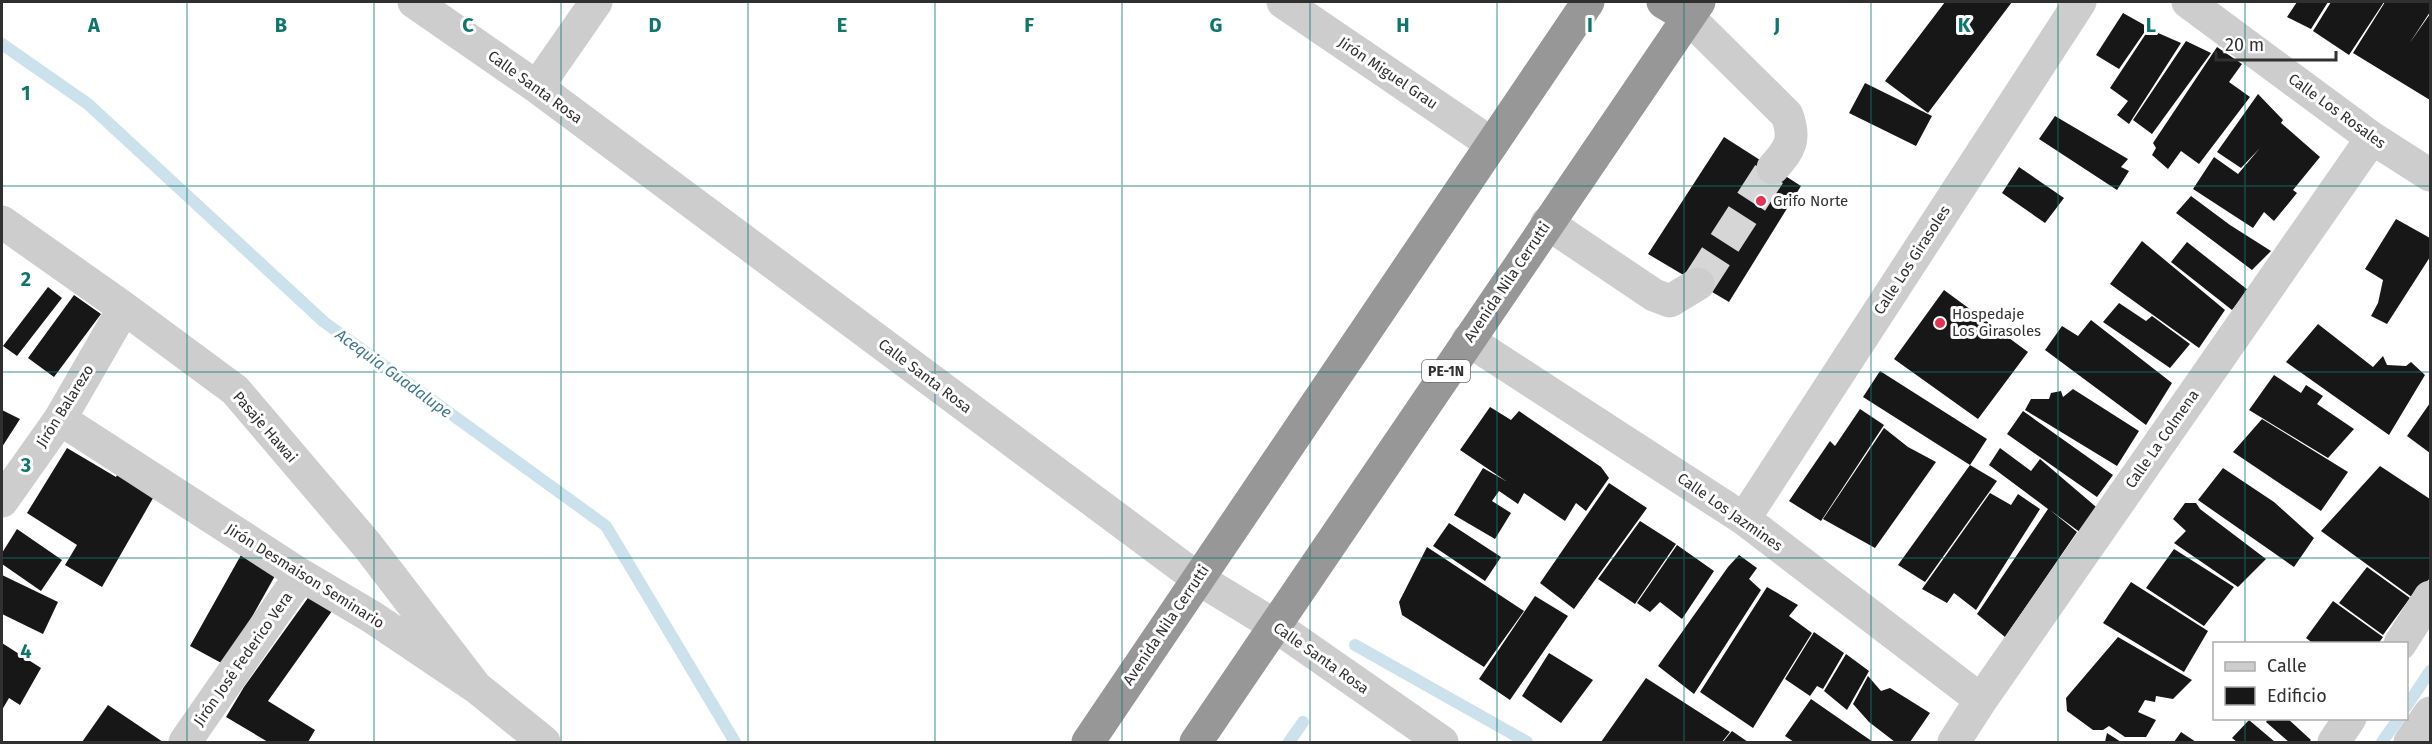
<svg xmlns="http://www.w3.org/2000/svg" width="2432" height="744" font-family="'Fira Sans',sans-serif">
  <rect width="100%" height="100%" fill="#fff"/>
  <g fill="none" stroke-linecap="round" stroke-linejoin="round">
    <path stroke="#cbe2ec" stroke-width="12" d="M 2,44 L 88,104 L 324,322 L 606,526 L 735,742
      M 1355,645 L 1527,742
      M 2406,707 L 2430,671
      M 1289,742 L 1303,722
      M 2382,742 L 2399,718"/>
  </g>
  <path fill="#171717" d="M 1945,2 L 2012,2 L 1928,113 L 1885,81 Z
    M 2297,2 L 2328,2 L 2311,29 L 2287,17 Z
    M 2331,2 L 2384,2 L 2349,55 L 2313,31 Z
    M 2385,2 L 2430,2 L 2430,12 L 2409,44 L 2430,14 L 2430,100 L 2353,53 Z
    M 2123,13 L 2148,27 L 2119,69 L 2096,55 Z
    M 2149,29 L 2181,43 L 2129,124 L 2117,115 L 2128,101 L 2110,88 Z
    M 2186,41 L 2211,53 L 2152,134 L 2133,120 Z
    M 2217,47 L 2242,64 L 2229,82 L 2250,97 L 2199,164 L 2181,151 L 2168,169 L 2152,155 L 2156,148 L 2153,143 Z
    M 1865,83 L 1932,116 L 1916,146 L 1849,113 Z
    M 2258,94 L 2283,120 L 2281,123 L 2320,157 L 2293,190 L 2297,193 L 2274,221 L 2264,212 L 2253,228 L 2193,189 L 2214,157 L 2238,174 L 2260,148 L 2241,168 L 2217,152 Z
    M 2055,116 L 2128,159 L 2121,167 L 2129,171 L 2117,190 L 2039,139 Z
    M 1724,137 L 1801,186 L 1729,302 L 1648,254 Z
    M 2019,167 L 2064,198 L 2045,223 L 2002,193 Z
    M 2191,196 L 2230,225 L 2271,251 L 2252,270 L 2176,213 Z
    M 2396,219 L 2430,238 L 2430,257 L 2387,324 L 2371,316 L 2378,303 L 2383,280 L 2365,269 Z
    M 2142,241 L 2225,310 L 2199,348 L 2110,284 Z
    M 2187,242 L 2248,290 L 2232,310 L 2171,262 Z
    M 48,287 L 62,298 L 17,356 L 3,346 Z
    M 1944,290 L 2028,352 L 1978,419 L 1894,359 Z
    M 74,295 L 101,314 L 54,377 L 28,358 Z
    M 2119,303 L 2146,321 L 2152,316 L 2190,344 L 2170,368 L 2103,322 Z
    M 2091,320 L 2172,383 L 2146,425 L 2045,350 L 2062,326 L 2078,336 Z
    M 2318,324 L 2373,367 L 2383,356 L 2387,365 L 2406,366 L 2411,362 L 2425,375 L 2389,435 L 2286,362 Z
    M 1880,371 L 1987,439 L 1970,465 L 1863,397 Z
    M 2274,375 L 2301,393 L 2306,385 L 2323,396 L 2317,404 L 2354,429 L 2328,458 L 2249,410 Z
    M 2073,389 L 2139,431 L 2117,466 L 2025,410 L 2031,399 L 2049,399 L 2051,393 L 2061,391 L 2063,397 Z
    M 2430,403 L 2430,453 L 2407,436 Z
    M 1490,407 L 1511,420 L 1519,411 L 1601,467 L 1609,478 L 1586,511 L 1576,503 L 1565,521 L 1524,493 L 1518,504 L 1499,491 L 1492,501 L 1511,513 L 1495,539 L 1454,515 L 1483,468 L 1506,481 L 1460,450 Z
    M 1860,409 L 1884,425 L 1821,521 L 1789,501 L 1830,441 L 1835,446 Z
    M 2,410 L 20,419 L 2,447 Z
    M 2023,411 L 2113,475 L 2097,497 L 2007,434 Z
    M 2262,419 L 2348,472 L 2321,511 L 2233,452 Z
    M 1884,428 L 1908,447 L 1936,462 L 1875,548 L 1823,519 Z
    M 67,448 L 116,477 L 119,471 L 156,493 L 102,587 L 65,565 L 77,545 L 27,513 Z
    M 2000,448 L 2031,471 L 2040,459 L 2102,512 L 2085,536 L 2050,510 L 2077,532 L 2005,637 L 1977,614 L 2048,509 L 1989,465 Z
    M 1970,465 L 1997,481 L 1925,582 L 1898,565 Z
    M 2380,466 L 2430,499 L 2430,578 L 2413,598 L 2321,531 Z
    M 2223,468 L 2274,502 L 2314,538 L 2294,567 L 2198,500 Z
    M 1609,483 L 1647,508 L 1574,609 L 1540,583 Z
    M 1990,493 L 2011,505 L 2018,494 L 2040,509 L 1976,610 L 1954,593 L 1947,603 L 1922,589 Z
    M 2185,503 L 2196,503 L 2200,509 L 2266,559 L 2238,587 L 2174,543 L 2186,531 L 2173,519 Z
    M 1640,521 L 1676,544 L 1635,604 L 1598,579 Z
    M 1449,523 L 1501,557 L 1485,581 L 1433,546 Z
    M 17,529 L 62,560 L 41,591 L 2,564 L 2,553 Z
    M 1677,545 L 1714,571 L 1682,619 L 1660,602 L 1650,612 L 1637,603 Z
    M 1427,547 L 1524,611 L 1484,667 L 1402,615 L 1399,602 Z
    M 2174,549 L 2234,587 L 2204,626 L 2146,588 Z
    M 241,555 L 276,574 L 225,665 L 190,646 Z
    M 1739,555 L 1757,568 L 1749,579 L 1761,590 L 1694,694 L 1658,666 L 1728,567 Z
    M 2367,567 L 2410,598 L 2383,635 L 2339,603 Z
    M 2,575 L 58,602 L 43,634 L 2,614 Z
    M 2131,582 L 2208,631 L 2184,672 L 2103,623 Z
    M 1767,587 L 1798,605 L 1789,616 L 1812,633 L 1753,728 L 1700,692 Z
    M 310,595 L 332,611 L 268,701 L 315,730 L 308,742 L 268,742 L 226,717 L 244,687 Z
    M 1535,596 L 1568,616 L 1510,700 L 1479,679 Z
    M 2333,601 L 2383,637 L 2378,644 L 2314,644 L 2306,638 Z
    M 1814,632 L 1844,653 L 1823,689 L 1817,686 L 1810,696 L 1785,679 Z
    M 2118,637 L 2192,680 L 2173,699 L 2156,696 L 2155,702 L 2145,700 L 2138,712 L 2156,720 L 2146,737 L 2125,737 L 2109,726 L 2103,730 L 2093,730 L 2067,711 L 2066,698 Z
    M 2,643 L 41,668 L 20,705 L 9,698 L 2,710 Z
    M 1549,653 L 1593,680 L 1561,723 L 1522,696 Z
    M 1846,654 L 1869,671 L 1847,710 L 1824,691 Z
    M 1868,676 L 1881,691 L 1890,688 L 1930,713 L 1910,742 L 1895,742 L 1869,722 L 1853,704 Z
    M 1646,678 L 1730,732 L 1722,742 L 1601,742 Z
    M 1811,699 L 1873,742 L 1794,742 L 1785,736 Z
    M 108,705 L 163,742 L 82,742 Z
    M 2269,718 L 2287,718 L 2311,740 L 2309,742 L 2289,742 L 2266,722 Z
    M 2249,720 L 2275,742 L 2237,742 L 2232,738 Z
    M 1732,731 L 1748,742 L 1723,742 Z
    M 2181,732 L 2196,742 L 2174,742 Z
    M 2107,733 L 2121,742 L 2105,742 Z"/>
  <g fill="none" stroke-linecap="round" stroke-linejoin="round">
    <path stroke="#d6d6d6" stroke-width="33" stroke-dasharray="33 16" stroke-linecap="butt" d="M 1698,284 L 1773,168"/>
    <path stroke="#cdcdcd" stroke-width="33" d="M 414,2 L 537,87 L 1197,578 L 1274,625 L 1442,742
      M 1283,2 L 1492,144
      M 2188,2 L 2372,138 L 2430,175
      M 1688,17 L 1787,115 C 1796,140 1790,149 1773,168
      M 537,87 L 596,2
      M 2,222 L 124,308 L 235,390 L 367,545 L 476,687
      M 1547,223 L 1654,295 L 1670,301 L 1698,284
      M 1468,340 L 1744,519 L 1981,700
      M 60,419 L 301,575 L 372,617 L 476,687 L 544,742
      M 2,501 L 60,419 L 124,308
      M 1744,519 L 2080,2
      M 2400,644 L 2430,597
      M 185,742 L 301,575
      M 1954,742 L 1981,700 L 2372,138
      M 2334,742 L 2350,718
      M 2410,742 L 2430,713"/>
    <path stroke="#979797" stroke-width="33" d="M 1663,2 L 1688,17
      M 1088,742 L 1588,2
      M 1196,742 L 1699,2"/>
  </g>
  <path fill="none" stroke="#0f766e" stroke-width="1.5" stroke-opacity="0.55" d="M 187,2 L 187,742M 374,2 L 374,742M 561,2 L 561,742M 748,2 L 748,742M 935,2 L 935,742M 1122,2 L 1122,742M 1310,2 L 1310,742M 1497,2 L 1497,742M 1684,2 L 1684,742M 1871,2 L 1871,742M 2058,2 L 2058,742M 2245,2 L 2245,644M 2,186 L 2430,186M 2,372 L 2430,372M 2,558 L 2430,558M 2245,718 L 2245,742"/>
  <g fill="#e33553" stroke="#fff" stroke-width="2">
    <circle cx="1761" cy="201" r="6"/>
    <circle cx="1940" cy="323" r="6"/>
  </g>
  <g text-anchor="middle" stroke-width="6" stroke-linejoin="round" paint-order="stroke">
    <rect fill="#fff" stroke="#6e6e6e" stroke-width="1.5" x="1422" y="360" width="48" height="22" rx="4.5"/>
    <g font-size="14" font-weight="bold" fill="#303030">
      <text x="1446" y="376">PE-1N</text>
    </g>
    <g font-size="15" fill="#303030" stroke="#fff">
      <text transform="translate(1388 73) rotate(34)" y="5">Jirón Miguel Grau</text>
      <text transform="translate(535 87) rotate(36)" y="5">Calle Santa Rosa</text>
      <text transform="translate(2337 111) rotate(36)" y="5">Calle Los Rosales</text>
      <text transform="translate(1912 260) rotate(-57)" y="5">Calle Los Girasoles</text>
      <text transform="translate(1507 282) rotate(-56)" y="5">Avenida Nila Cerrutti</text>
      <text transform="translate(925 376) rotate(37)" y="5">Calle Santa Rosa</text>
      <text transform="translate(65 406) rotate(-58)" y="5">Jirón Balarezo</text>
      <text transform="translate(265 427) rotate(49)" y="5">Pasaje Hawai</text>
      <text transform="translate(2162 439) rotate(-55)" y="5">Calle La Colmena</text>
      <text transform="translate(1730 512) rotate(35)" y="5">Calle Los Jazmines</text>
      <text transform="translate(305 576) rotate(32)" y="5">Jirón Desmaison Seminario</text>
      <text transform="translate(1166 625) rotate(-56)" y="5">Avenida Nila Cerrutti</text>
      <text transform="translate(1321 658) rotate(35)" y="5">Calle Santa Rosa</text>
      <text transform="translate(243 659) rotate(-55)" y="5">Jirón José Federico Vera</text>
    </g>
    <g font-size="15" fill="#303030" stroke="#fff" text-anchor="start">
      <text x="1773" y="206">Grifo Norte</text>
      <text x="1952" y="319">Hospedaje<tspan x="1952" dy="17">Los Girasoles</tspan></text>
    </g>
    <g font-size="16" font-style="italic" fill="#3e7991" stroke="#fff">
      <text transform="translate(394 373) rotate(36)" y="6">Acequia Guadalupe</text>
    </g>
  </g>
  <g font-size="20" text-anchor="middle" font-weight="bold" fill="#0f766e" stroke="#fff" stroke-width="6" stroke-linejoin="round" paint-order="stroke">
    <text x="94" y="32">A</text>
    <text x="281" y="32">B</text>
    <text x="468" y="32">C</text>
    <text x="655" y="32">D</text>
    <text x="842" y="32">E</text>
    <text x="1029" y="32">F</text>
    <text x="1216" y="32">G</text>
    <text x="1403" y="32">H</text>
    <text x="1590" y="32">I</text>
    <text x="1777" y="32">J</text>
    <text x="1964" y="32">K</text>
    <text x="2151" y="32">L</text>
    <text x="26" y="100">1</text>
    <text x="26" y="286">2</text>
    <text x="26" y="472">3</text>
    <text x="26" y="658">4</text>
  </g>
  <rect width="2432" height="744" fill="none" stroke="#303030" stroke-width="6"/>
  <rect x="2213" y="642" width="195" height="78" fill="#ffffff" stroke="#acacac" stroke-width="1.5"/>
  <rect x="2225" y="662" width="30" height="9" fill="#cdcdcd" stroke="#acacac" stroke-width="1.5"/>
  <text x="2267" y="672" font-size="18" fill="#303030">Calle</text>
  <rect x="2225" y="687" width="30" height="18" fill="#171717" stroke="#acacac" stroke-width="1.5"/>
  <text x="2267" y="702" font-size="18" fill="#303030">Edificio</text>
  <path d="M2216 51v9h120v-9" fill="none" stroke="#303030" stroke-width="3"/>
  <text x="2225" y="51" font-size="18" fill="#303030" stroke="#ffffff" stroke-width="4.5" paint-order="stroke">20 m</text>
</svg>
